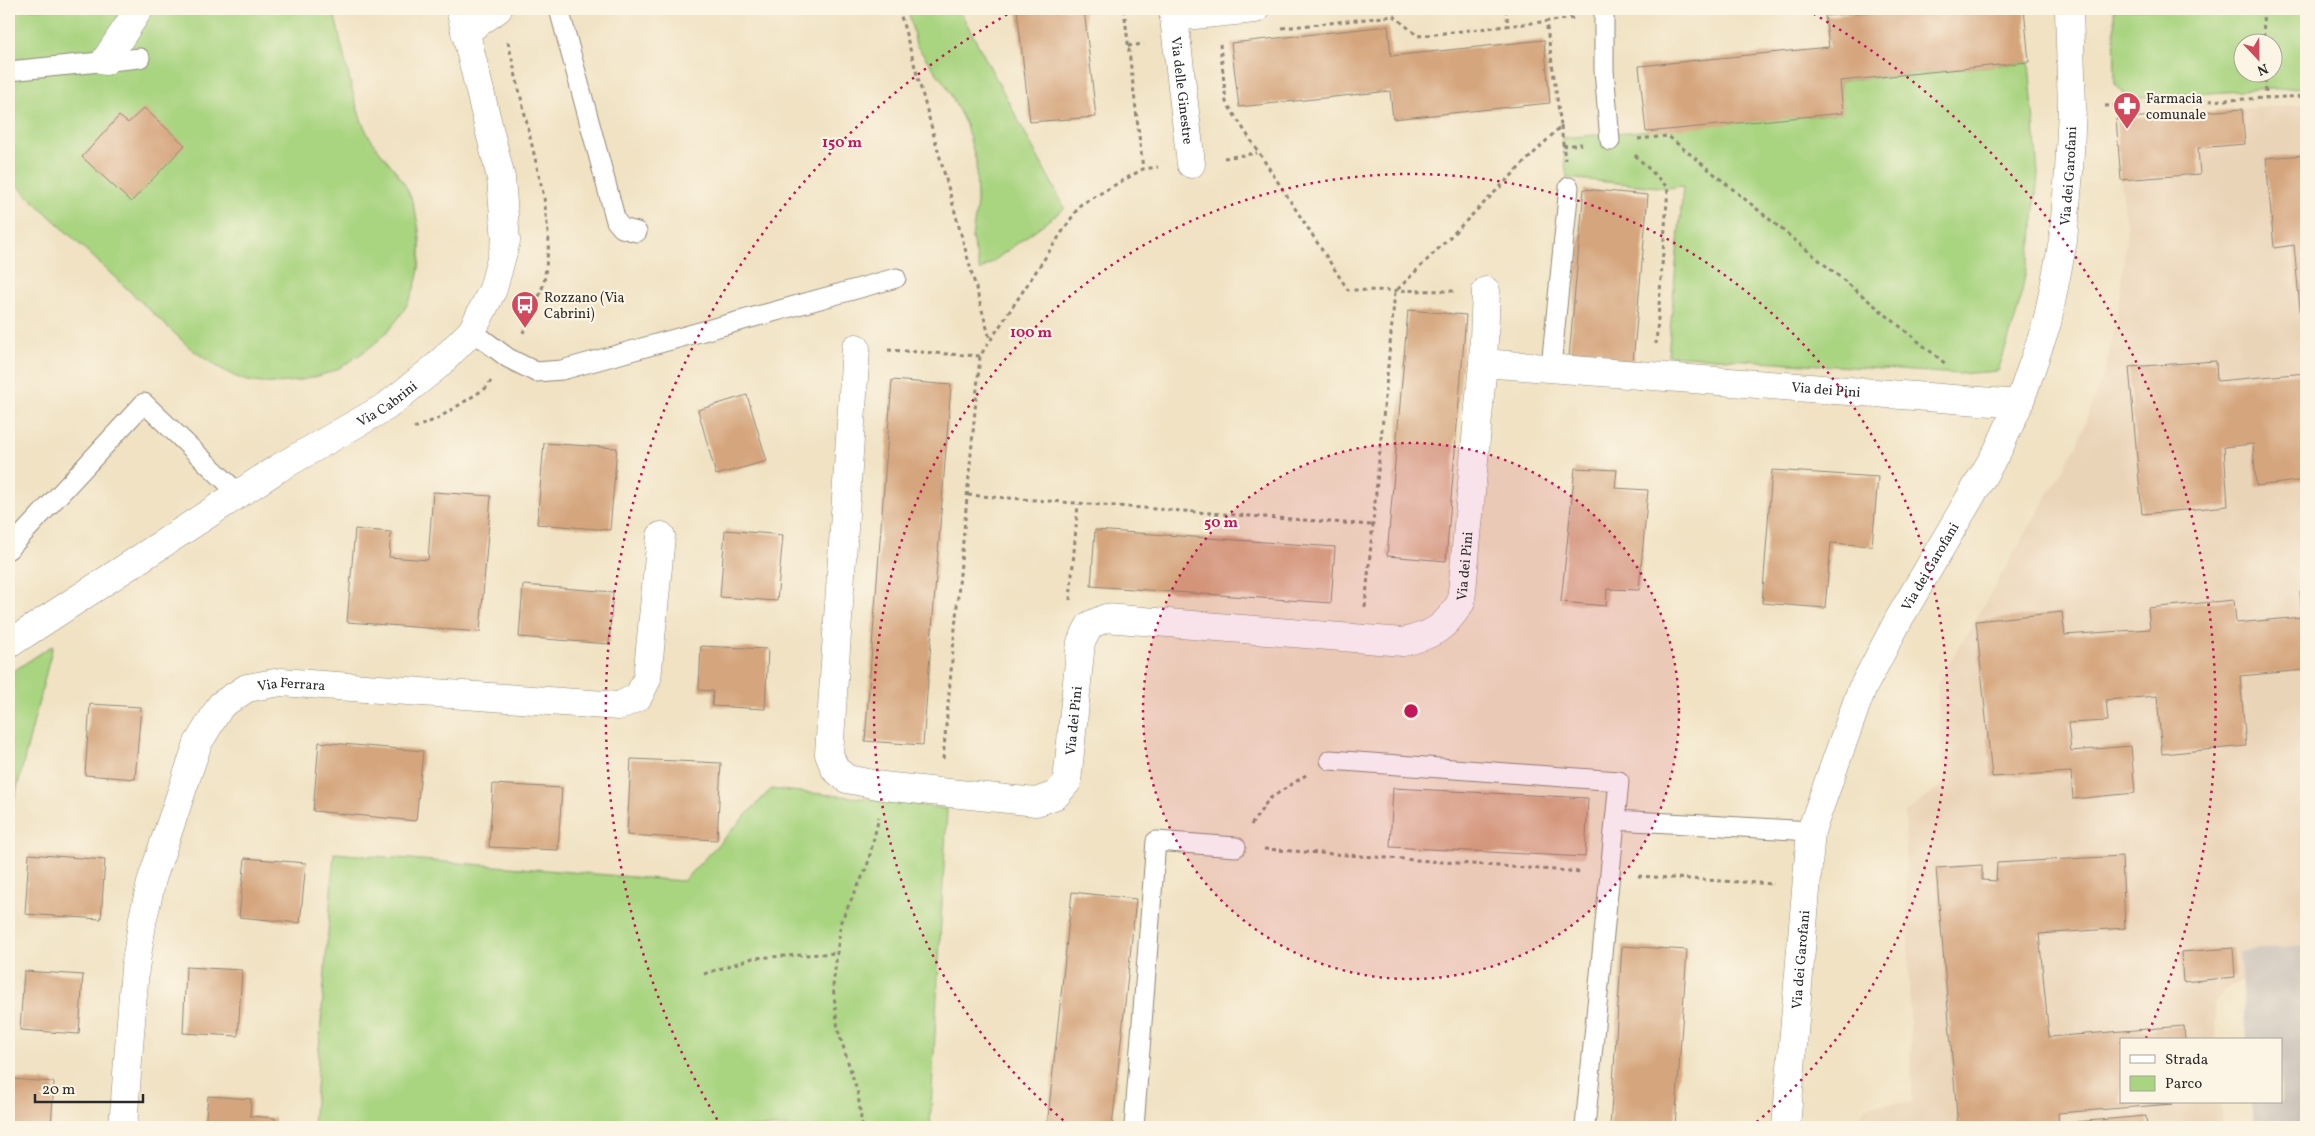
<svg xmlns="http://www.w3.org/2000/svg" width="2315" height="1136" font-family="Vollkorn,serif">
  <rect width="100%" height="100%" fill="#fcf5e5"/>
  <filter id="ink" filterUnits="userSpaceOnUse"><feTurbulence type="fractalNoise" baseFrequency=".02" numOctaves="2"/><feDisplacementMap in="SourceGraphic" scale="10" xChannelSelector="R" yChannelSelector="G"/><feConvolveMatrix kernelMatrix="1 2 1 2 8 2 1 2 1" color-interpolation-filters="sRGB"/></filter>
  <filter id="wash" filterUnits="userSpaceOnUse"><feTurbulence type="fractalNoise" baseFrequency=".0096" numOctaves="4" result="noise"/><feDisplacementMap in="SourceGraphic" scale="20" xChannelSelector="R" yChannelSelector="G"/><feGaussianBlur stdDeviation="1.12" result="paint"/><feColorMatrix in="noise" values="0 0 0 0 0 0 0 0 0 0 0 0 0 0 0 0 0 1.4 0 .05"/><feComposite in="paint" operator="in"/></filter>
  <g filter="url(#wash)">
    <rect width="100%" height="100%" fill="#f0e2c3"/>
    <path fill="#ead4b8" d="M 2306,105 L 2306,945 L 2239,951 L 2241,981 L 2224,990 L 2214,1005 L 2217,1040 L 2121,1040 L 2121,1102 L 2221,1102 L 2222,1127 L 1855,1127 L 1865,1106 L 1912,1102 L 1905,813 L 1945,783 L 1937,685 L 2077,445 L 2107,364 L 2118,309 L 2127,230 L 2121,180 L 2200,174 L 2198,148 L 2242,109 Z"/>
    <path fill="#ccc2b9" d="M 2306,945 L 2306,1127 L 2253,1127 L 2251,1102 L 2281,1102 L 2281,1040 L 2246,1040 L 2239,951 Z"/>
    <path fill="#a9d480" stroke="#6a8056" fill-rule="evenodd" d="M 9,9 L 333,9 C 342,44 350,89 362,122 C 373,151 401,169 411,198 C 432,260 418,312 365,351 C 354,358 345,366 333,371 C 308,381 267,388 241,379 C 222,371 205,359 189,347 L 9,178 Z
      M 908,9 L 959,9 L 1065,208 L 980,271 L 972,238 L 977,203 L 976,161 L 966,125 L 947,87 L 916,45 Z
      M 2114,9 L 2306,9 L 2306,87 L 2128,98 L 2115,84 ZM 2272,42 L 2272,72 L 2242,72 L 2242,42 Z
      M 2029,62 L 2038,174 L 2032,241 L 2018,310 L 1998,371 L 1959,374 L 1668,355 L 1683,186 L 1668,188 L 1567,178 L 1562,138 L 1842,113 L 1840,81 Z
      M 53,645 L 9,820 L 9,674 Z
      M 771,789 L 881,800 L 947,809 L 930,1127 L 313,1127 L 334,853 L 683,881 Z"/>
    <g id="blocks">
      <path fill="#d5a67e" d="M 1017,9 L 1084,9 L 1096,117 L 1030,122 Z
        M 1900,9 L 2024,9 L 2029,62 L 1840,81 L 1843,113 L 1646,132 L 1639,66 L 1829,47 L 1825,16 Z
        M 1388,26 L 1391,56 L 1544,40 L 1550,103 L 1393,119 L 1390,91 L 1239,107 L 1231,43 Z
        M 144,108 L 185,145 L 131,202 L 82,157 L 119,116 L 128,123 Z
        M 2242,109 L 2245,144 L 2198,148 L 2200,174 L 2121,180 L 2116,119 Z
        M 2306,155 L 2306,341 L 2303,341 L 2294,245 L 2274,248 L 2266,158 Z
        M 1584,189 L 1648,195 L 1633,363 L 1569,357 Z
        M 1408,310 L 1466,315 L 1446,561 L 1387,556 Z
        M 2216,361 L 2217,381 L 2306,373 L 2306,480 L 2256,486 L 2253,444 L 2224,447 L 2228,506 L 2142,514 L 2129,367 Z
        M 892,380 L 951,385 L 923,745 L 865,741 Z
        M 747,395 L 767,461 L 716,475 L 698,410 Z
        M 544,443 L 617,448 L 610,530 L 537,524 Z
        M 1575,468 L 1617,470 L 1615,488 L 1648,490 L 1639,590 L 1607,589 L 1606,606 L 1561,602 Z
        M 1772,470 L 1878,477 L 1872,546 L 1831,543 L 1825,608 L 1762,603 Z
        M 433,492 L 491,496 L 480,632 L 347,622 L 355,529 L 391,532 L 389,557 L 428,560 Z
        M 725,530 L 783,535 L 777,601 L 720,597 Z
        M 1095,530 L 1335,547 L 1331,603 L 1091,586 Z
        M 523,585 L 613,592 L 609,644 L 519,637 Z
        M 2300,591 L 2306,591 L 2306,678 L 2304,670 L 2240,676 L 2246,746 L 2162,754 L 2157,696 L 2106,700 L 2108,721 L 2068,723 L 2071,751 L 2131,746 L 2135,793 L 2073,799 L 2071,772 L 1992,777 L 1976,621 L 2062,612 L 2065,635 L 2150,629 L 2148,608 L 2234,600 L 2236,623 L 2302,617 Z
        M 701,646 L 768,649 L 765,709 L 712,706 L 713,691 L 699,690 Z
        M 90,704 L 141,707 L 135,779 L 85,775 Z
        M 319,742 L 423,751 L 416,821 L 313,811 Z
        M 631,759 L 721,763 L 717,840 L 627,835 Z
        M 493,784 L 562,788 L 558,850 L 489,847 Z
        M 1393,788 L 1588,798 L 1585,857 L 1390,847 Z
        M 29,854 L 105,860 L 101,919 L 25,914 Z
        M 2122,856 L 2125,928 L 2039,934 L 2049,1037 L 2184,1026 L 2185,1040 L 2121,1040 L 2121,1102 L 2173,1104 L 2058,1113 L 2059,1127 L 1958,1127 L 1936,868 L 1982,865 L 1982,880 L 1996,881 L 1997,863 Z
        M 245,858 L 306,863 L 300,923 L 239,917 Z
        M 1072,892 L 1136,899 L 1112,1127 L 1047,1127 Z
        M 1622,946 L 1687,950 L 1675,1127 L 1610,1127 Z
        M 2233,948 L 2235,977 L 2183,982 L 2181,952 Z
        M 186,967 L 242,970 L 238,1036 L 183,1033 Z
        M 24,971 L 83,975 L 79,1034 L 20,1030 Z
        M 9,1079 L 54,1082 L 51,1127 L 9,1127 Z
        M 208,1096 L 251,1099 L 250,1116 L 275,1118 L 275,1127 L 205,1127 Z
        M 2146,1116 L 2147,1127 L 2075,1127 L 2075,1122 Z"/>
    </g>
  </g>
  <g filter="url(#ink)">
    <use href="#blocks" fill-opacity="0" stroke="#8e8677" stroke-width="1"/>
    <g fill="none" stroke-linecap="round" stroke-linejoin="round">
      <defs>
        <path id="service" d="M 559,9 L 616,221 L 622,228 L 637,232
          M 1604,9 L 1604,70 L 1610,141
          M 9,71 L 140,58
          M 472,331 L 508,358 L 536,372 L 562,370 L 896,278
          M 1551,367 L 1569,187
          M 9,549 L 144,403 L 239,494
          M 1330,760 L 1619,781 L 1585,1127
          M 1615,820 L 1811,831
          M 1134,1127 L 1156,841 L 1236,847"/>
        <path id="pedestrian" d="M 105,61 L 139,9"/>
        <g id="minor">
          <path id="s1" d="M 1173,9 L 1191,164"/>
          <path d="M 1174,17 L 1255,9"/>
          <path d="M 465,32 L 498,9"/>
          <path id="s2" d="M 856,348 L 829,754 L 835,769 L 847,779 L 883,786 L 1036,802 L 1056,795 L 1067,782 L 1081,642 L 1090,625 L 1106,618 L 1403,642 C 1433,635 1444,629 1461,602 L 1483,363 L 1486,291"/>
          <path id="s3" d="M 1483,363 L 2019,404"/>
          <path id="s4" d="M 9,644 L 277,469 L 387,406 L 437,366 L 472,331 L 493,289 L 506,241 L 501,178 L 460,9"/>
          <path id="s5" d="M 123,1127 L 135,968 L 143,918 L 152,879 L 198,743 L 221,705 L 247,688 L 281,682 L 619,706 L 638,697 L 647,679 L 661,536"/>
          <path id="s6" d="M 1786,1127 L 1811,831 L 1861,691 L 1900,617 L 1998,450 L 2019,404 L 2047,323 L 2063,241 L 2069,172 L 2072,108 L 2069,9"/>
        </g>
      </defs>
      <use href="#service" stroke="#8e8677" stroke-width="21"/>
      <use href="#pedestrian" stroke="#8e8677" stroke-width="29"/>
      <use href="#minor" stroke="#8e8677" stroke-width="29"/>
      <path stroke="#8e8677" stroke-width="3" stroke-dasharray="4 4" stroke-linecap="butt" d="M 899,9 L 990,339
        M 1124,9 L 1143,169
        M 1506,9 L 1508,25
        M 2263,9 L 2264,42
        M 1632,11 L 1654,9
        M 1282,28 L 1394,16 L 1418,36 L 1576,18
        M 508,42 L 544,197 L 549,242 L 544,283 L 530,321 L 522,334
        M 1220,44 L 1226,102 L 1348,290 L 1454,291
        M 1128,46 L 1144,44
        M 2265,72 L 2266,98
        M 2105,106 L 2306,96
        M 1561,126 L 1565,160
        M 1638,139 L 1668,136 L 1947,365
        M 1563,146 L 1582,144
        M 1635,155 L 1668,188 L 1656,344
        M 1224,158 L 1257,153
        M 888,350 L 980,356
        M 414,428 L 437,419 L 486,388 L 491,381
        M 968,495 L 1371,525
        M 1070,600 L 1078,504
        M 1365,607 L 1395,292 L 1561,126 L 1546,21
        M 943,759 L 980,356 L 1080,205 L 1143,169 L 1158,167
        M 1251,825 L 1269,799 L 1306,775
        M 1264,849 L 1582,872
        M 1638,876 L 1774,884
        M 704,974 L 753,958 L 837,953
        M 862,1127 L 858,1094 L 838,1030 L 833,986 L 841,921 L 867,867 L 879,817"/>
      <use href="#service" stroke="#fff" stroke-width="19"/>
      <use href="#pedestrian" stroke="#fff" stroke-width="28"/>
      <use href="#minor" stroke="#fff" stroke-width="28"/>
    </g>
  </g>
  <circle cx="1411" cy="711" r="268" fill="#c2185b" fill-opacity=".12"/>
  <g fill="none" stroke="#c2185b" stroke-width="2.5" stroke-dasharray="2.5 5">
    <circle cx="1411" cy="711" r="268"/>
    <path d="M1069 1125A537 537 0 1 1 1753 1125"/>
    <path d="M721 1126A805 805 0 0 1 1015 10M1807 10A805 805 0 0 1 2146 1038"/>
  </g>
  <defs>
    <symbol id="pharmacy-pin" viewBox="-11 -11 22 30"><path d="M0 17L-7.5 6A9.5 9.5 0 1 1 7.5 6Z" fill="#d1495b" stroke="#fcf5e5"/><path d="M-2-6h4v4h4v4h-4v4h-4v-4h-4v-4h4Z" fill="#fff"/></symbol>
    <symbol id="bus-pin" viewBox="-11 -11 22 30"><path d="M0 17L-7.5 6A9.5 9.5 0 1 1 7.5 6Z" fill="#d1495b" stroke="#fcf5e5"/><path d="M-5-6H5V4H4V6H2V4H-2V6H-4V4H-5ZM-3.5-4V0h7V-4ZM-3.5 1.2v1.5H-2V1.2ZM2 1.2v1.5H3.5V1.2Z" fill="#fff"/></symbol>
  </defs>
  <g fill-rule="evenodd">
    <use href="#pharmacy-pin" x="2111" y="90" width="32" height="43"/>
    <use href="#bus-pin" x="509" y="289" width="32" height="43"/>
  </g>
  <g text-anchor="middle" stroke-width="4.5" stroke-linejoin="round" paint-order="stroke">
    <g font-size="14" fill="#2b2b2b" stroke="#fcf5e5">
      <text dy="5" stroke="none"><textPath href="#s1" startOffset="82">Via delle Ginestre</textPath></text>
      <text dy="5" stroke="none"><textPath href="#s6" startOffset="1008">Via dei Garofani</textPath></text>
      <text dy="5" stroke="none"><textPath href="#s3" startOffset="344">Via dei Pini</textPath></text>
      <text dy="5" stroke="none"><textPath href="#s4" startOffset="448">Via Cabrini</textPath></text>
      <text dy="5" stroke="none"><textPath href="#s2" startOffset="1252">Via dei Pini</textPath></text>
      <text dy="5" stroke="none"><textPath href="#s6" startOffset="588">Via dei Garofani</textPath></text>
      <text dy="5" stroke="none"><textPath href="#s5" startOffset="514">Via Ferrara</textPath></text>
      <text dy="5" stroke="none"><textPath href="#s2" startOffset="729">Via dei Pini</textPath></text>
      <text dy="5" stroke="none"><textPath href="#s6" startOffset="168">Via dei Garofani</textPath></text>
    </g>
    <g font-size="14" fill="#2b2b2b" stroke="#fcf5e5" text-anchor="start">
      <text x="2146" y="103">Farmacia<tspan x="2146" dy="16">comunale</tspan></text>
      <text x="544" y="302">Rozzano (Via<tspan x="544" dy="16">Cabrini)</tspan></text>
    </g>
  </g>
  <circle cx="1411" cy="711" r="8" fill="#c2185b" stroke="#fcf5e5" stroke-width="2.5"/>
  <g font-size="15" text-anchor="middle" font-weight="bold" fill="#c2185b" stroke="#fcf5e5" stroke-width="4.5" stroke-linejoin="round" paint-order="stroke">
    <text x="842" y="147">150 m</text>
    <text x="1031" y="337">100 m</text>
    <text x="1221" y="527">50 m</text>
  </g>
  <rect width="2315" height="1136" fill="none" stroke="#fcf5e5" stroke-width="30"/>
  <rect x="2120" y="1038" width="162" height="65" fill="#fcf5e5" stroke="#a8a49b"/>
  <rect x="2130" y="1055" width="25" height="8" fill="#ffffff" stroke="#a8a49b"/>
  <text x="2165" y="1064" font-size="15" fill="#2b2b2b">Strada</text>
  <rect x="2130" y="1076" width="25" height="15" fill="#a9d480" stroke="#a8a49b"/>
  <text x="2165" y="1088" font-size="15" fill="#2b2b2b">Parco</text>
  <g transform="translate(2258 58) rotate(158)"><circle r="24" fill="#fcf5e5" stroke="#a8a49b"/>
  <path d="M0-4L9 19L0 12L-9 19Z" fill="#d1495b"/>
  <text y="-8" font-size="14" font-weight="bold" text-anchor="middle" fill="#2b2b2b">N</text>
  </g>
  <path d="M35 1094v8h108v-8" fill="none" stroke="#2b2b2b" stroke-width="2.5"/>
  <text x="42" y="1094" font-size="15" fill="#2b2b2b" stroke="#fcf5e5" stroke-width="4" paint-order="stroke">20 m</text>
</svg>
